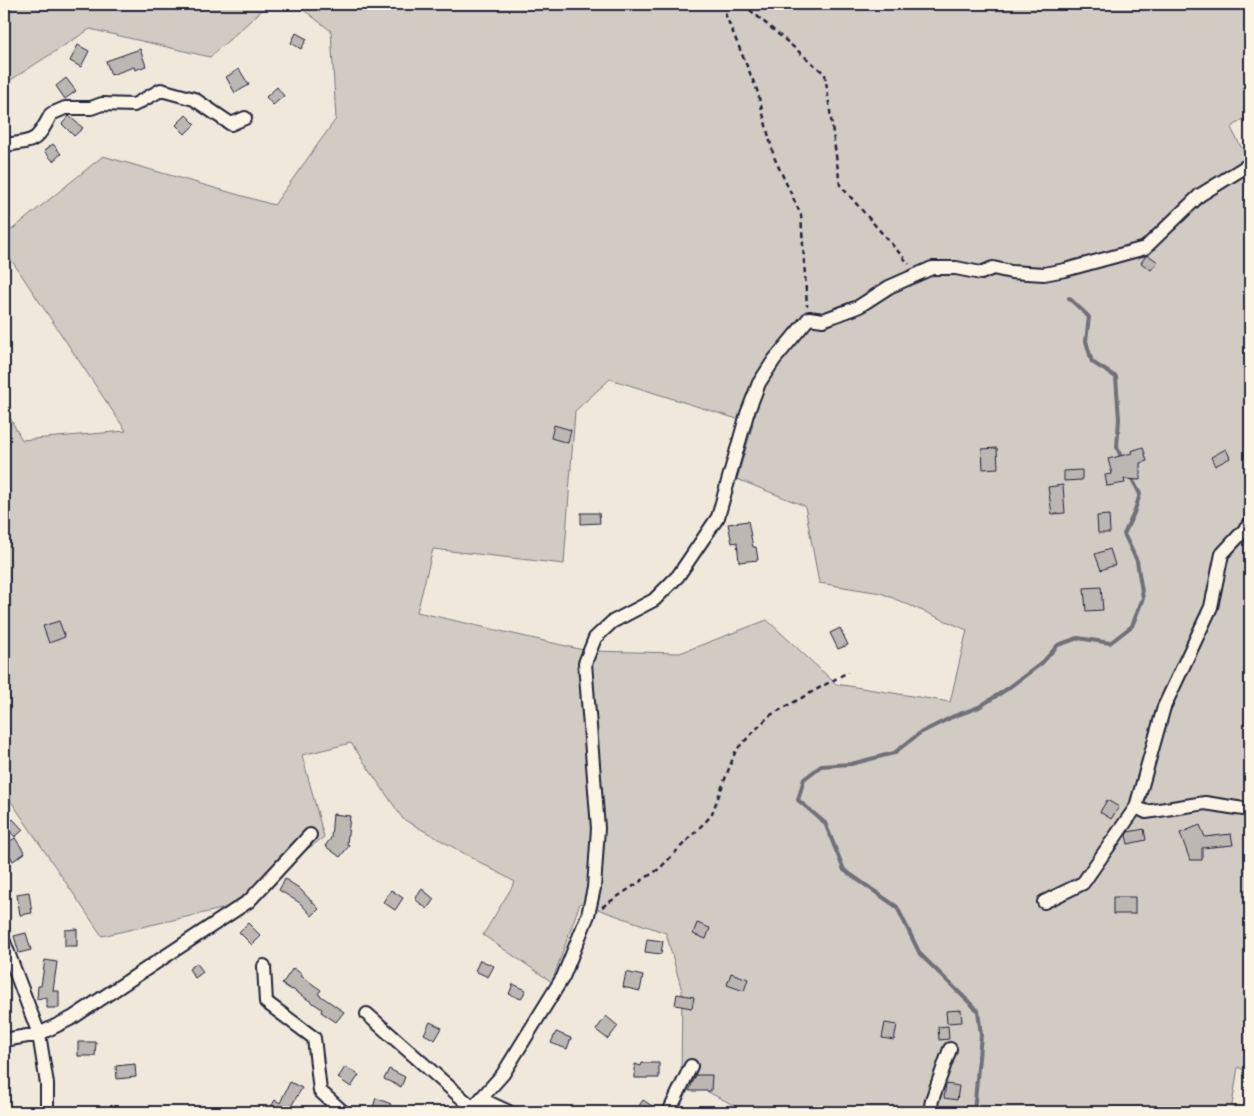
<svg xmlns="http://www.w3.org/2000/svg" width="1254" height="1116" font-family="Caveat,sans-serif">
  <rect width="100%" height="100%" fill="#efe8db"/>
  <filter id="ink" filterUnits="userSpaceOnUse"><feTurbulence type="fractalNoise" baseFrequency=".02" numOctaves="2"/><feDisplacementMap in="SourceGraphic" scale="10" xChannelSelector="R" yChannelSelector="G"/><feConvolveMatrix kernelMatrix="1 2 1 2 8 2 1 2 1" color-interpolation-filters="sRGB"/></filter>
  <g filter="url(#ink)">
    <path fill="#d1cbc3" stroke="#7a767f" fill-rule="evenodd" d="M 4,4 L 269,4 L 210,57 L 90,29 L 6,83 L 4,81 Z
      M 296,4 L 1250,4 L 1250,114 L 1231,128 L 1250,164 L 1250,1074 L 1238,1067 L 1231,1112 L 747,1112 L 681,1078 L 682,991 L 666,933 L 580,903 L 552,982 L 483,935 L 515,882 L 403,819 L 351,743 L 302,755 L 324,837 L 226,908 L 102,936 L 4,791 L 4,407 L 22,440 L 126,431 L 4,249 L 4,236 L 103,156 L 274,205 L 336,119 L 331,31 ZM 610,379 L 753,424 L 737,479 L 805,506 L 819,583 L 881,593 L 967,630 L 950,702 L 836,684 L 767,620 L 680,653 L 588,651 L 417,612 L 433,549 L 564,564 L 575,411 Z"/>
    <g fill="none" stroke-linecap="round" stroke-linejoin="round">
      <path stroke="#716f79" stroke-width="4" d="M 1069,298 L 1089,317 L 1086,341 L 1092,362 L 1116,377 L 1119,419 L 1117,447 L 1122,460
        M 974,1112 L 981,1035 L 978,1011 L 920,954 L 897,907 L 844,870 L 825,823 L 798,800 L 804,779 L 821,766 L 851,764 L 894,753 L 920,733 L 952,717 L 979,707 L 1007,689 L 1042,663 L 1058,645 L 1078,638 L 1110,643 L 1132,626 L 1143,598 L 1137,561 L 1124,534 L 1134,513 L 1140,494 L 1131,477"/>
    </g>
    <path fill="#bcb7b3" stroke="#22223b" d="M 296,33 L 307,39 L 301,49 L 291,43 Z
      M 78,45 L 89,51 L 81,67 L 70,61 Z
      M 140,49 L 146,66 L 135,70 L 134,67 L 111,75 L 106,61 Z
      M 239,69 L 249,85 L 235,93 L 226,77 Z
      M 66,78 L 76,91 L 65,99 L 56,86 Z
      M 277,87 L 284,96 L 273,105 L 266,97 Z
      M 186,115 L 195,124 L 185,134 L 176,125 Z
      M 69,116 L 83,128 L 74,136 L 62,124 Z
      M 53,144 L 61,154 L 53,161 L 44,151 Z
      M 1148,255 L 1158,262 L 1151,270 L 1141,263 L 1145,257 Z
      M 554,425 L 571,430 L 568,443 L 551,438 Z
      M 1143,447 L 1147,461 L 1140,463 L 1140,480 L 1124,479 L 1125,483 L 1107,486 L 1105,475 L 1112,474 L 1108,459 L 1132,453 L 1131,451 Z
      M 997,448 L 998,468 L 983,469 L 982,449 Z
      M 1226,449 L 1230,458 L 1215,466 L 1211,457 Z
      M 1082,470 L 1082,480 L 1064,481 L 1064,471 Z
      M 1063,485 L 1065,513 L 1052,514 L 1048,487 Z
      M 581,513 L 599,513 L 600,523 L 581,524 Z
      M 1109,515 L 1110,533 L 1098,533 L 1097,516 Z
      M 748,521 L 753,547 L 756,547 L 758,560 L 739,562 L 737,542 L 732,543 L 728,524 Z
      M 1110,549 L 1115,565 L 1101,570 L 1095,554 Z
      M 1101,587 L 1103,610 L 1086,611 L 1084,588 Z
      M 59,621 L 65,637 L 49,643 L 43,626 Z
      M 840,628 L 848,645 L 838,649 L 830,633 Z
      M 1107,800 L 1119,807 L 1111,819 L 1100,812 Z
      M 333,814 L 350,816 L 347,844 L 349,846 L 340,857 L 325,846 L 331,838 Z
      M 13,819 L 23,830 L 15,837 L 5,826 Z
      M 1200,825 L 1205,837 L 1231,834 L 1233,845 L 1202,848 L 1202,860 L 1190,860 L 1180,833 Z
      M 1144,829 L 1146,840 L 1128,844 L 1126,835 L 1128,832 Z
      M 15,838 L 25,853 L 13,861 L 4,845 Z
      M 285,879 L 299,888 L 319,909 L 312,916 L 300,903 L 279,890 Z
      M 422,889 L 434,899 L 427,909 L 415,899 Z
      M 391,890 L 403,898 L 395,910 L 383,902 Z
      M 29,892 L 32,913 L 20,915 L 17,894 Z
      M 1113,897 L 1135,897 L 1135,914 L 1113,914 Z
      M 248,923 L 261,936 L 252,945 L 239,932 Z
      M 697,923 L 710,928 L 706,939 L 693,934 Z
      M 77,929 L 77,946 L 65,946 L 65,930 Z
      M 26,933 L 31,950 L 19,953 L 14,936 Z
      M 647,939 L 663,941 L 661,954 L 645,952 Z
      M 45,960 L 57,962 L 53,991 L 59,991 L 59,1008 L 47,1008 L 47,997 L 37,999 L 38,986 L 41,986 Z
      M 480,960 L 494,966 L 488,977 L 475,971 Z
      M 197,963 L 203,972 L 195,978 L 189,969 Z
      M 293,968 L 302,974 L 301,976 L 321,990 L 318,994 L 344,1012 L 336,1022 L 321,1012 L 322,1009 L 292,989 L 292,990 L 282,984 Z
      M 626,972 L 643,976 L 640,991 L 623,987 Z
      M 731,973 L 748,979 L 744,991 L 727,985 Z
      M 513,984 L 526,990 L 521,999 L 509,994 Z
      M 677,994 L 694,997 L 692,1008 L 675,1005 Z
      M 961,1010 L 962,1022 L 947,1023 L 946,1011 Z
      M 606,1016 L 618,1026 L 608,1039 L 596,1030 Z
      M 430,1022 L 442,1028 L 435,1040 L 424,1034 Z
      M 885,1023 L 897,1025 L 894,1040 L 882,1038 Z
      M 948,1026 L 949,1039 L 939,1040 L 938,1027 Z
      M 556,1032 L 571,1038 L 567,1049 L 551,1043 Z
      M 78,1042 L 96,1042 L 95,1056 L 78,1056 Z
      M 642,1063 L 659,1063 L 659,1078 L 635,1078 L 635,1064 L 641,1066 Z
      M 135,1064 L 136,1077 L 117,1079 L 116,1066 Z
      M 345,1067 L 359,1075 L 351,1087 L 338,1078 Z
      M 389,1069 L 405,1077 L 401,1087 L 384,1079 Z
      M 696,1075 L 712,1075 L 711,1091 L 689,1091 Z
      M 290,1082 L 302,1088 L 290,1108 L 297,1112 L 268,1112 L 275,1100 L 280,1103 Z
      M 946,1084 L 959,1086 L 957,1100 L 944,1098 Z
      M 376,1098 L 391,1104 L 387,1112 L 377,1112 L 372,1110 Z
      M 643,1100 L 661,1112 L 635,1112 Z"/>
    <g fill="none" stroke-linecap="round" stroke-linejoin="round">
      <defs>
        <path id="minor" d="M 4,145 C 35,141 36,143 51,114 L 65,108 L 91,108 L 102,104 L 134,105 L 161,90 L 194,99 L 231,124 L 245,118
          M 1136,807 L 1146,812 L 1205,803 L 1250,810
          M 1044,902 L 1083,883 L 1136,807 L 1164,707 L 1211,607 L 1222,554 L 1250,524
          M 4,942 L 39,1034 L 47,1084 L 47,1112
          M 264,966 L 266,1002 L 314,1038 L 320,1091 L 343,1112
          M 367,1014 L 473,1108
          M 4,1040 L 39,1034 L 72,1018 L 249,901 L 310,835
          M 481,1099 L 509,1112
          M 469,1112 L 503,1074 L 563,977 L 588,915 L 594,888 L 598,828 L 585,663 L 595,638 L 612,622 L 654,600 L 678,576 L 718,517 L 747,414 L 759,383 L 774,360 L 809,318 L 823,320 L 858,307 L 889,287 L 932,268 L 956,268 L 981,273 L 993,268 L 1011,272 L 1044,274 L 1065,270 L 1145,248 L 1200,195 L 1250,164
          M 669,1112 L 691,1066
          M 930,1112 L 932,1100 L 950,1049"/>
      </defs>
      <use href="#minor" stroke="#22223b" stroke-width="16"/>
      <path stroke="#22223b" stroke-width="2.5" stroke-dasharray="5 4" stroke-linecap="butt" d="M 723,4 L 726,16 L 757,90 L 774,157 L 801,215 L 807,306
        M 743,4 L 825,74 L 840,185 L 909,264
        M 602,907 L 659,869 L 711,816 L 736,750 L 769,716 L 848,672"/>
      <use href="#minor" stroke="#fcf5e5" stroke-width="12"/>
    </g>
  </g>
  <rect width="1254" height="1116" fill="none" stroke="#fcf5e5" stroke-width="20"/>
  <rect x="10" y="10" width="1234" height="1096" fill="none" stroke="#22223b" stroke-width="2" filter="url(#ink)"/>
</svg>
